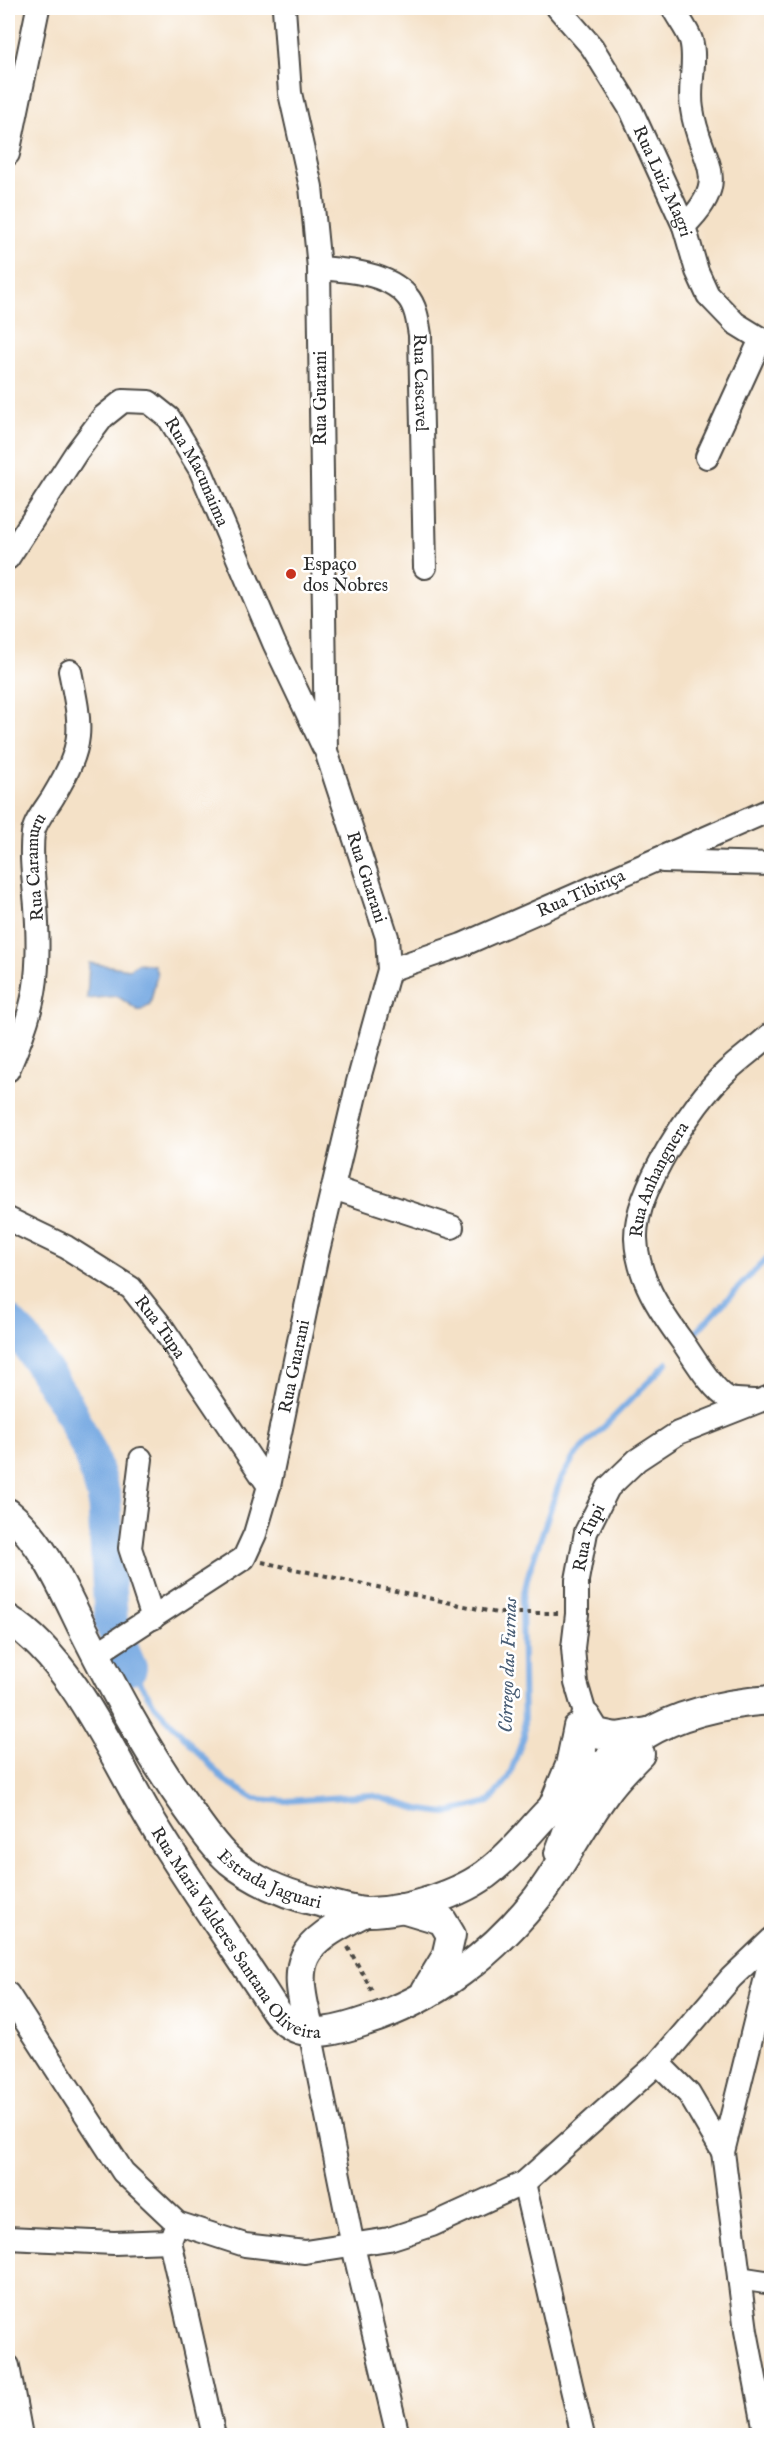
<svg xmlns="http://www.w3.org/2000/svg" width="779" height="2443" font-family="'IM FELL English',serif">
  <rect width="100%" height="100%" fill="#fff"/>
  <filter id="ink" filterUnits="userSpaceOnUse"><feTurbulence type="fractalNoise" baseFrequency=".0167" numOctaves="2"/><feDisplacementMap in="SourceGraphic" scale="12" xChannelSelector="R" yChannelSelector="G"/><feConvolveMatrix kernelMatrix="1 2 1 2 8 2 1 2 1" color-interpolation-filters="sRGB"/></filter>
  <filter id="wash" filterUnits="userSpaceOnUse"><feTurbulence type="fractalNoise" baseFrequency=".008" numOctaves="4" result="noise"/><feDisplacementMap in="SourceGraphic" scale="24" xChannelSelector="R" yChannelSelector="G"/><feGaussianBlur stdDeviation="1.35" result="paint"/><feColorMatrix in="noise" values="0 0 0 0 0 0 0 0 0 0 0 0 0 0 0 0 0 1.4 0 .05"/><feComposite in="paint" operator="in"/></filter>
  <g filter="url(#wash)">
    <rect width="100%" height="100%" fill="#f4e1c7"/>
    <path fill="#76a9e2" stroke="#506a86" stroke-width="1.5" d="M 89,963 L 129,969 L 138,963 L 154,965 L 157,974 L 150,1005 L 139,1011 L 117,996 L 87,999 Z"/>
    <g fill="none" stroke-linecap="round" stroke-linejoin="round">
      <path stroke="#76a9e2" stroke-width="6" d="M 691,1337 L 772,1253
        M 130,1668 L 154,1704 L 224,1780 L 255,1799 L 286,1801 L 371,1795 L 422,1810 L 446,1813 L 489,1802 L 508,1779 L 524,1736 L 522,1601 L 529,1572 L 560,1481 L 574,1457 L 667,1363"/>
      <path stroke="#76a9e2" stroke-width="34" d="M 8,1322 L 24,1338 L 67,1405 L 90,1453 L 104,1497 L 111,1623 L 130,1668"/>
    </g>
  </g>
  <g filter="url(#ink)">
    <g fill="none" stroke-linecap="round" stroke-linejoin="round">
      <defs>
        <g id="minor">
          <path id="s1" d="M 558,8 L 592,47 L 631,110 L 684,226 L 697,271 L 708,295 L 735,323 L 761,339 L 772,341"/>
          <path d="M 673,8 C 678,18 687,29 691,40 C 697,61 688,87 692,109 C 699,162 735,177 684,226"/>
          <path d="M 8,154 L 38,8"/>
          <path id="s2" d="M 319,268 C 347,270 388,273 407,296 C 416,306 418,322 420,335 L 425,567"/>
          <path d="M 707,457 L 761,339"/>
          <path id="s3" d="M 8,558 L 76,453 L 103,417 L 123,401 L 149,402 L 169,418 L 200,469 L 274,643 L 323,746"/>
          <path d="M 663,861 L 772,864"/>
          <path id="s4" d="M 389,970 L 462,945 L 772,809"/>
          <path id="s5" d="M 8,1070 C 36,1006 41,976 36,906 C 34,881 30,857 33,833 C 35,821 47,807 53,797 C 85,744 82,730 70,671"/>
          <path d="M 333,1188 L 452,1227"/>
          <path id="s6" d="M 8,1219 L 66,1247 L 131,1288 L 162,1327 L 269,1486"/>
          <path id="s7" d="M 755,1401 C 747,1400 734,1401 728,1398 C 713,1391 692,1355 682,1341 C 660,1311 637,1277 636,1238 C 635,1190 692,1104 726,1072 C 741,1058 757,1047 772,1033"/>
          <path d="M 141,1459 L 130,1548 L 153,1618"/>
          <path id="s8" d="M 96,1654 L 244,1558 L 255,1534 L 269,1486 L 316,1259 L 358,1082 L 389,970 L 387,937 L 326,751 L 319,268 L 311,187 L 290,93 L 284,8"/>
          <path d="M 550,1806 L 567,1765 L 575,1726"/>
          <path id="s9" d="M 556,1853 L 584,1779 L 586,1717 L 576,1683 L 573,1648 L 577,1614 L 577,1580 L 586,1532 L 608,1488 L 637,1460 L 678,1433 L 772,1396"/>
          <path d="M 8,1994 L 123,2172 L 177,2223 L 245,2245 L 305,2252 L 389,2239 L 432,2225 L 524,2183 L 658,2063 L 731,1978 L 772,1939"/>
          <path d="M 310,2031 L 353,2246 L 398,2436"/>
          <path d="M 658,2063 L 689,2094 L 723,2152"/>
          <path d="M 524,2183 L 583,2436"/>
          <path d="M 177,2223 L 170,2241 L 214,2436"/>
          <path d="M 8,2238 L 114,2243 L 170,2241"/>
          <path d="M 739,2278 L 772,2283"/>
          <path d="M 8,2366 L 21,2436"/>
          <path d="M 766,2436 L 746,2331 L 723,2152 L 772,1953"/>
        </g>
        <g id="major">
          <path id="s10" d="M 8,1513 C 43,1542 61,1584 81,1625 C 113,1688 146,1751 188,1809 C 201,1827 213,1846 230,1861 C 257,1883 290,1896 324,1903 C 337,1906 352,1911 365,1912 C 402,1913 463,1894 491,1870 C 512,1854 527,1834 545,1815 C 573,1785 608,1758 643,1736 C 680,1713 728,1703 772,1700"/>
          <path id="s11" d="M 8,1619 C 73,1660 113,1757 152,1822 C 187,1880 226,1935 263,1991 C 270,2002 277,2015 287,2023 C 309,2040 343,2029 366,2021 C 433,2000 494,1953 537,1898 C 562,1866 580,1828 604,1795 C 614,1780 627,1767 640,1754"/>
          <path d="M 586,1717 L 596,1733 L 616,1737 L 648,1732"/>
          <path d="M 402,1908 L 442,1920 L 451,1935 L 446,1957 L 426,1990"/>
          <path d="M 310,2031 C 291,1958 297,1946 365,1912"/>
        </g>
      </defs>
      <use href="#minor" stroke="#494642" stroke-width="26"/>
      <use href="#major" stroke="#494642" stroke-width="32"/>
      <path stroke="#494642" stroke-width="4" stroke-dasharray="4.5 4.5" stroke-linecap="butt" d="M 262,1562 L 497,1613 L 558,1613
        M 348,1947 L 373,1993"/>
      <use href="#minor" stroke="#fff" stroke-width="22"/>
      <use href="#major" stroke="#fff" stroke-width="28"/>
    </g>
  </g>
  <circle fill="#c8321e" stroke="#fff" stroke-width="2" cx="291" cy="574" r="6"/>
  <g text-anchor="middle" stroke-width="5" stroke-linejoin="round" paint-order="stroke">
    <g font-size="18" fill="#2b2b2b" stroke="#fff">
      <text dy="6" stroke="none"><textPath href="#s1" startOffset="204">Rua Luiz Magri</textPath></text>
      <text dy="6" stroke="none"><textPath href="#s2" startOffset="184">Rua Cascavel</textPath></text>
      <text transform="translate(320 398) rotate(-90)" y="6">Rua Guarani</text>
      <text dy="6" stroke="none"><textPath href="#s3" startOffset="308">Rua Macunaima</textPath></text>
      <text dy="6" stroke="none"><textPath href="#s5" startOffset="208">Rua Caramuru</textPath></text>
      <text transform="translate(367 877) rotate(72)" y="6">Rua Guarani</text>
      <text dy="6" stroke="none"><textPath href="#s4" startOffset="207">Rua Tibiriça</textPath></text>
      <text dy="6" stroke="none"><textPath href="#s7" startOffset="279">Rua Anhanguera</textPath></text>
      <text dy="6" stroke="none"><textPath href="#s6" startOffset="190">Rua Tupa</textPath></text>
      <text dy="6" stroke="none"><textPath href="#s8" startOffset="375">Rua Guarani</textPath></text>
      <text dy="6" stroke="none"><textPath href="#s9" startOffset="324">Rua Tupi</textPath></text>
      <text dy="6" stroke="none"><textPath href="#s10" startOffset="459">Estrada Jaguari</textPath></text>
      <text dy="6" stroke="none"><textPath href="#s11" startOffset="394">Rua Maria Valderes Santana Oliveira</textPath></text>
    </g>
    <g font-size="18" fill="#2b2b2b" stroke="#fff" text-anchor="start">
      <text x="303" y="570">Espaço<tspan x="303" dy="21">dos Nobres</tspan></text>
    </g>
    <g font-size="20" font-style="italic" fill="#495d74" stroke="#fff">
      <text transform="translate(507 1665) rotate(-88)" y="7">Córrego das Furnas</text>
    </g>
  </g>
  <rect width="779" height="2443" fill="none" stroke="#fff" stroke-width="30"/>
</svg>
